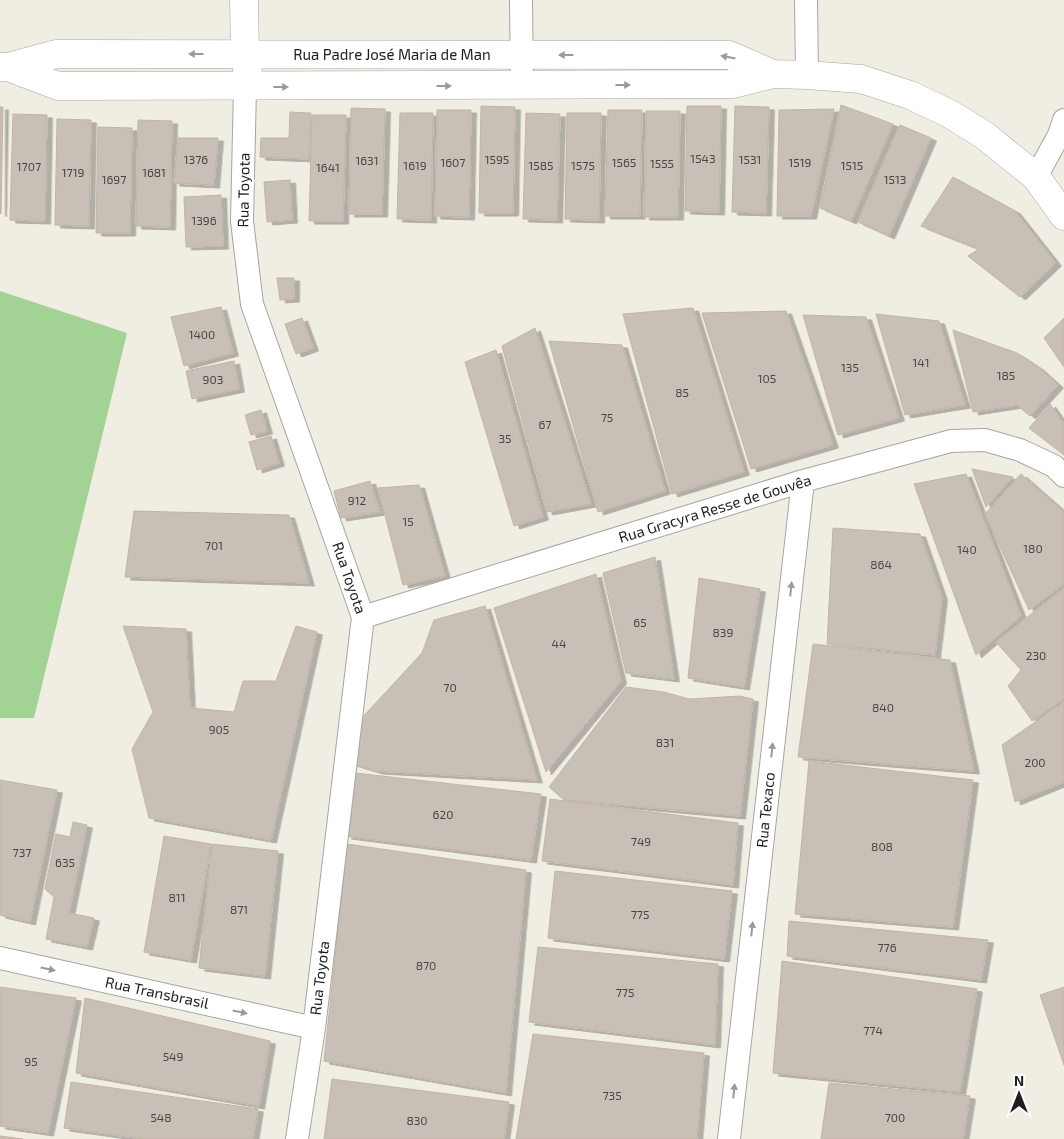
<svg xmlns="http://www.w3.org/2000/svg" width="1064" height="1139" font-family="'Exo 2',sans-serif">
  <defs>
    <filter id="shadow"><feDropShadow dx="5.5" dy="3" stdDeviation="0" flood-color="#0004"/></filter>
  </defs>
  <rect width="100%" height="100%" fill="#f0ede3"/>
  <path fill="#a2d394" d="M 0,291 L 127,333 L 34,718 L 0,718 Z"/>
  <path fill="#c8bfb6" stroke="#c3b4a4" filter="url(#shadow)" d="M 841,105 L 893,124 L 851,221 L 820,208 Z
    M 481,106 L 515,107 L 513,213 L 479,213 Z
    M 687,106 L 721,106 L 719,212 L 685,211 Z
    M 735,106 L 769,107 L 766,213 L 732,212 Z
    M 0,107 L 3,107 L 1,214 L 0,213 Z
    M 351,108 L 385,109 L 382,214 L 349,214 Z
    M 834,109 L 811,216 L 777,216 L 779,110 Z
    M 437,110 L 471,110 L 469,217 L 435,216 Z
    M 608,110 L 642,110 L 640,216 L 605,216 Z
    M 646,111 L 680,111 L 678,217 L 644,217 Z
    M 290,112 L 311,113 L 309,159 L 260,157 L 261,138 L 289,138 Z
    M 400,113 L 433,113 L 431,220 L 397,219 Z
    M 526,113 L 560,114 L 557,220 L 523,219 Z
    M 567,113 L 601,113 L 599,220 L 565,219 Z
    M 13,114 L 47,115 L 45,221 L 10,220 Z
    M 312,115 L 346,115 L 343,221 L 309,221 Z
    M 57,119 L 91,120 L 89,226 L 55,225 Z
    M 138,120 L 172,121 L 170,227 L 136,226 Z
    M 900,125 L 931,138 L 889,236 L 858,222 Z
    M 98,127 L 132,128 L 130,233 L 96,233 Z
    M 178,138 L 218,138 L 214,185 L 174,183 Z
    M 953,177 L 1015,211 L 1056,263 L 1020,297 L 968,256 L 979,249 L 921,226 Z
    M 290,180 L 292,220 L 267,222 L 264,182 Z
    M 221,195 L 223,246 L 186,247 L 184,197 Z
    M 277,278 L 294,278 L 294,299 L 280,300 Z
    M 221,307 L 233,353 L 184,366 L 171,317 Z
    M 693,308 L 744,472 L 672,494 L 623,314 Z
    M 786,311 L 833,445 L 751,469 L 702,313 Z
    M 876,314 L 939,321 L 965,405 L 905,415 Z
    M 803,315 L 866,317 L 899,418 L 838,435 Z
    M 302,318 L 313,348 L 296,354 L 285,324 Z
    M 1064,318 L 1064,367 L 1044,338 Z
    M 535,328 L 591,504 L 547,512 L 502,346 Z
    M 953,330 L 1017,353 L 1038,367 L 1058,385 L 1030,416 L 1017,405 L 973,412 Z
    M 549,341 L 622,345 L 665,491 L 598,512 Z
    M 496,350 L 543,517 L 514,526 L 465,362 Z
    M 234,361 L 239,389 L 192,399 L 186,371 Z
    M 1050,404 L 1064,424 L 1064,455 L 1029,428 Z
    M 261,410 L 267,431 L 251,435 L 245,415 Z
    M 271,436 L 279,463 L 257,470 L 249,442 Z
    M 972,469 L 1013,477 L 986,507 Z
    M 966,474 L 1021,616 L 976,655 L 914,484 Z
    M 1021,474 L 1064,512 L 1064,584 L 1029,610 L 985,514 Z
    M 370,481 L 380,512 L 341,518 L 334,491 Z
    M 419,485 L 445,576 L 403,585 L 378,488 Z
    M 134,511 L 289,515 L 309,583 L 125,577 Z
    M 833,528 L 920,534 L 942,597 L 935,655 L 827,644 Z
    M 655,557 L 674,679 L 626,673 L 603,573 Z
    M 596,574 L 621,681 L 546,772 L 494,608 Z
    M 699,578 L 760,589 L 744,687 L 688,678 Z
    M 1064,588 L 1064,699 L 1032,721 L 1008,686 L 1021,670 L 996,642 Z
    M 485,606 L 537,780 L 377,771 L 351,763 L 358,722 L 422,653 L 434,620 Z
    M 123,626 L 186,629 L 190,708 L 234,712 L 243,681 L 276,681 L 296,626 L 317,632 L 271,840 L 149,818 L 132,749 L 153,712 Z
    M 813,644 L 950,660 L 974,771 L 798,757 Z
    M 626,687 L 664,692 L 689,699 L 740,696 L 753,699 L 740,816 L 564,800 L 549,787 Z
    M 1064,702 L 1064,782 L 1015,802 L 1002,745 Z
    M 809,761 L 973,780 L 953,927 L 795,914 Z
    M 355,773 L 541,794 L 531,860 L 346,836 Z
    M 0,780 L 57,790 L 30,922 L 0,915 Z
    M 550,799 L 738,823 L 733,885 L 542,861 Z
    M 73,822 L 87,825 L 69,913 L 94,918 L 87,947 L 46,939 L 54,897 L 45,889 L 56,834 L 70,837 Z
    M 164,836 L 211,844 L 191,960 L 144,952 Z
    M 212,844 L 278,851 L 265,976 L 199,968 Z
    M 347,844 L 526,870 L 506,1093 L 324,1061 Z
    M 555,871 L 732,891 L 724,959 L 548,938 Z
    M 789,921 L 988,940 L 981,980 L 787,956 Z
    M 538,947 L 718,964 L 715,1045 L 529,1022 Z
    M 782,961 L 977,989 L 960,1092 L 773,1073 Z
    M 0,987 L 76,998 L 48,1133 L 0,1126 Z
    M 1064,987 L 1064,1065 L 1040,995 Z
    M 85,998 L 270,1041 L 259,1106 L 76,1073 Z
    M 533,1034 L 704,1053 L 697,1139 L 516,1139 Z
    M 332,1079 L 509,1102 L 504,1139 L 324,1139 Z
    M 71,1082 L 258,1109 L 253,1139 L 143,1139 L 64,1128 Z
    M 829,1083 L 970,1096 L 963,1139 L 821,1139 Z
    M 0,1136 L 23,1139 L 0,1139 Z"/>
  <g fill="none" stroke-linecap="round" stroke-linejoin="round">
    <defs>
      <path id="minor" d="M 521,0 L 522,86
        M 806,0 L 807,75
        M 245,87 L 242,221 L 252,304 L 363,617 L 314,1028 L 297,1139
        M 1036,177 L 1059,135 L 1064,120
        M 363,617 L 803,481 L 951,441 L 985,440 L 1020,450 L 1054,466 L 1064,476
        M 0,958 L 314,1028
        M 729,1139 L 803,481"/>
      <path id="tertiary" d="M 244,0 L 245,54 L 249,62 L 247,72
        M 0,67 L 8,67 L 58,86 L 733,84 L 773,74 L 807,75 L 861,79 L 910,95 L 950,114 L 984,135 L 1036,177 L 1064,216
        M 8,67 L 56,54 L 729,55 L 773,74"/>
    </defs>
    <use href="#minor" stroke="#a5a5a5" stroke-width="24"/>
    <use href="#tertiary" stroke="#a5a5a5" stroke-width="29"/>
    <use href="#minor" stroke="#fff" stroke-width="22"/>
    <use href="#tertiary" stroke="#fff" stroke-width="28"/>
  </g>
  <defs><path id="oneway-solid" d="M-6-.8H1V-3.2L6.5 0L1 3.2V.8H-6Z" transform="scale(1.25)"/></defs>
  <g fill="#9a9a9a">
    <use href="#oneway-solid" transform="translate(196 54) rotate(-180)"/>
    <use href="#oneway-solid" transform="translate(566 55) rotate(180)"/>
    <use href="#oneway-solid" transform="translate(728 57) rotate(-169)"/>
    <use href="#oneway-solid" transform="translate(623 85)"/>
    <use href="#oneway-solid" transform="translate(444 86)"/>
    <use href="#oneway-solid" transform="translate(281 87)"/>
    <use href="#oneway-solid" transform="translate(791 589) rotate(-84)"/>
    <use href="#oneway-solid" transform="translate(772 750) rotate(-84)"/>
    <use href="#oneway-solid" transform="translate(752 929) rotate(-84)"/>
    <use href="#oneway-solid" transform="translate(48 969) rotate(12)"/>
    <use href="#oneway-solid" transform="translate(240 1012) rotate(12)"/>
    <use href="#oneway-solid" transform="translate(734 1091) rotate(-84)"/>
  </g>
  <g text-anchor="middle" stroke-width="5" stroke-linejoin="round" paint-order="stroke">
    <g font-size="12" fill="#484644">
      <text x="703" y="163">1543</text>
      <text x="196" y="164">1376</text>
      <text x="497" y="164">1595</text>
      <text x="750" y="164">1531</text>
      <text x="367" y="165">1631</text>
      <text x="453" y="167">1607</text>
      <text x="624" y="167">1565</text>
      <text x="800" y="167">1519</text>
      <text x="662" y="168">1555</text>
      <text x="415" y="170">1619</text>
      <text x="541" y="170">1585</text>
      <text x="583" y="170">1575</text>
      <text x="852" y="170">1515</text>
      <text x="29" y="171">1707</text>
      <text x="328" y="172">1641</text>
      <text x="73" y="177">1719</text>
      <text x="154" y="177">1681</text>
      <text x="114" y="184">1697</text>
      <text x="895" y="184">1513</text>
      <text x="204" y="225">1396</text>
      <text x="202" y="339">1400</text>
      <text x="921" y="367">141</text>
      <text x="850" y="372">135</text>
      <text x="1006" y="380">185</text>
      <text x="767" y="383">105</text>
      <text x="213" y="384">903</text>
      <text x="682" y="397">85</text>
      <text x="607" y="422">75</text>
      <text x="545" y="429">67</text>
      <text x="505" y="443">35</text>
      <text x="357" y="505">912</text>
      <text x="408" y="526">15</text>
      <text x="214" y="550">701</text>
      <text x="1033" y="553">180</text>
      <text x="967" y="554">140</text>
      <text x="881" y="569">864</text>
      <text x="640" y="627">65</text>
      <text x="723" y="637">839</text>
      <text x="559" y="648">44</text>
      <text x="1036" y="660">230</text>
      <text x="450" y="692">70</text>
      <text x="883" y="712">840</text>
      <text x="219" y="734">905</text>
      <text x="665" y="747">831</text>
      <text x="1035" y="767">200</text>
      <text x="443" y="819">620</text>
      <text x="641" y="846">749</text>
      <text x="882" y="851">808</text>
      <text x="22" y="857">737</text>
      <text x="65" y="867">635</text>
      <text x="177" y="902">811</text>
      <text x="239" y="914">871</text>
      <text x="640" y="919">775</text>
      <text x="887" y="952">776</text>
      <text x="426" y="970">870</text>
      <text x="625" y="997">775</text>
      <text x="873" y="1035">774</text>
      <text x="173" y="1061">549</text>
      <text x="31" y="1066">95</text>
      <text x="612" y="1100">735</text>
      <text x="161" y="1122">548</text>
      <text x="895" y="1122">700</text>
      <text x="417" y="1125">830</text>
    </g>
    <g font-size="15" fill="#1e1e1e" stroke="#fff">
      <text x="392" y="60">Rua Padre José Maria de Man</text>
      <text transform="translate(244 190) rotate(-89)" y="5">Rua Toyota</text>
      <text transform="translate(715 509) rotate(-17)" y="5">Rua Gracyra Resse de Gouvêa</text>
      <text transform="translate(349 578) rotate(71)" y="5">Rua Toyota</text>
      <text transform="translate(766 810) rotate(-84)" y="5">Rua Texaco</text>
      <text transform="translate(320 978) rotate(-83)" y="5">Rua Toyota</text>
      <text transform="translate(157 993) rotate(12)" y="5">Rua Transbrasil</text>
    </g>
  </g>
  <g transform="translate(1019 1094)" stroke="#ffffff" stroke-width="4" paint-order="stroke">
  <path d="M0-4L9 19L0 12L-9 19Z" fill="#1e1e1e"/>
  <text y="-8" font-size="14" font-weight="bold" text-anchor="middle" fill="#1e1e1e">N</text>
  </g>
</svg>
